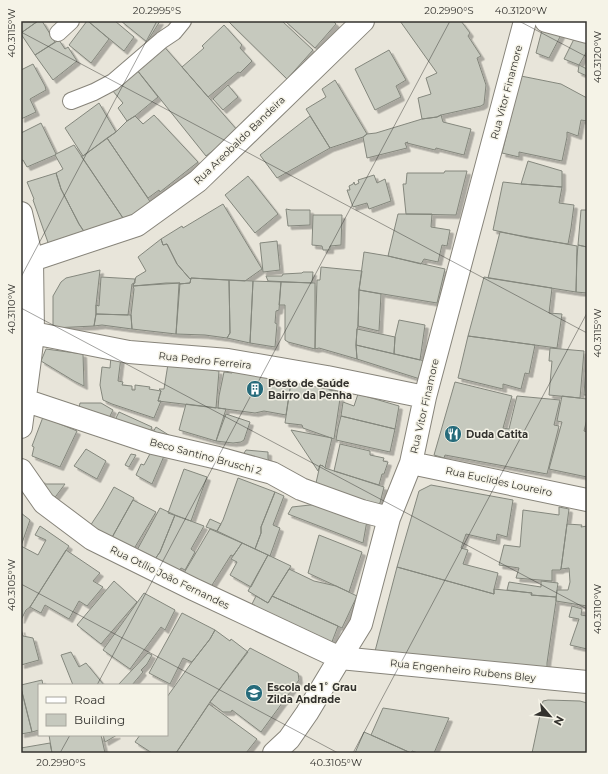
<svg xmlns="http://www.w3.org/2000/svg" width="608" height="774" font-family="Montserrat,sans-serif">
  <defs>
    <filter id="shadow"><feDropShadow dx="3.5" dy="3.5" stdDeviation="0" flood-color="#0004"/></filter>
  </defs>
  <rect width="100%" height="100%" fill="#e8e5da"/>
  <path fill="#c6c9be" stroke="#84877d" filter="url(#shadow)" d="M 21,21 L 38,21 L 21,33 Z
    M 38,21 L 42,21 L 55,42 L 35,55 L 21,34 L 21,33 Z
    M 87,21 L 89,22 L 109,39 L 91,63 L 69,45 Z
    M 90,21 L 115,21 L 134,37 L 124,51 L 89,22 Z
    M 121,21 L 160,21 L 147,42 Z
    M 228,21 L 282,21 L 313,50 L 287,79 Z
    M 285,21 L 333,21 L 336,24 L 315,48 Z
    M 400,21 L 461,21 L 470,33 L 468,36 L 481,56 L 477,58 L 486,85 L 484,104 L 481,106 L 441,115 L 437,117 L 422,119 L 418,98 L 431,94 L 426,78 L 437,73 Z
    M 224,25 L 242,45 L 240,48 L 252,61 L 240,73 L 238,72 L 208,97 L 182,67 L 204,48 L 202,46 Z
    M 542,30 L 562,33 L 549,58 L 536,53 Z
    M 575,37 L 587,42 L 587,51 L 579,65 L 564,59 Z
    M 59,40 L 65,49 L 68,47 L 77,61 L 53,80 L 35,55 Z
    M 161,43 L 238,131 L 206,156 L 133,65 Z
    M 389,50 L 406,80 L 396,86 L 401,97 L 375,110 L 355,69 Z
    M 33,64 L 45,86 L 46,90 L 30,99 L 36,112 L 21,119 L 21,70 Z
    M 133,65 L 158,97 L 135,116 L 127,121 L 118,108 L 123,103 L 112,90 Z
    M 579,65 L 587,69 L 587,76 L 578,72 Z
    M 521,76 L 561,84 L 587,98 L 587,121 L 581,120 L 578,136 L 567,132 L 567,137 L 562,161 L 519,152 L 519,157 L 502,153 Z
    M 335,80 L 367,134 L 363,137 L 330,148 L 306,109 L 326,97 L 322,89 Z
    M 228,85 L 238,97 L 223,110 L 213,99 Z
    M 99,103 L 116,132 L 83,156 L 65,128 Z
    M 154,115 L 198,162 L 160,192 L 159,190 L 148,198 L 107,138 L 116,132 L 127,121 L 135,116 L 143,124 Z
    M 441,115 L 443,122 L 471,129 L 464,155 L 436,148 L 435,150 L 407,143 L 408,142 L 405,143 L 407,148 L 367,158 L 363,137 L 367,134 L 376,133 L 422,119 L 437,117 Z
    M 310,116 L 330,148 L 277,178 L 260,155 Z
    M 41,123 L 56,154 L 55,155 L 27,167 L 23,160 L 21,160 L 21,133 Z
    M 107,138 L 151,203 L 125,221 L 81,156 L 83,156 Z
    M 74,145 L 125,221 L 87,236 L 79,224 L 61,189 L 56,173 L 63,169 L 55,155 L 56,154 Z
    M 528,161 L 562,171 L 562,187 L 521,184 Z
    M 445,171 L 467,171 L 456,215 L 406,214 L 403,184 L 406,184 L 407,173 L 444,173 Z
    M 56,173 L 61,189 L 79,224 L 87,236 L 51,251 L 33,200 L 34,199 L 27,182 Z
    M 374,175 L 377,183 L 385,179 L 391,201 L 369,209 L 367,203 L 353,207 L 347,190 L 350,190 L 349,186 L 353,184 L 354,182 L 355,185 L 359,183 L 358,180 Z
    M 248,176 L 278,214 L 255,233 L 225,195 Z
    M 503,182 L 521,184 L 562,187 L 559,203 L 574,205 L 571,228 L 568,244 L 529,238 L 493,230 Z
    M 223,204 L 262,269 L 245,281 L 191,278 L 190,279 L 177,264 L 167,244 L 163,245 L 161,239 L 182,226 L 183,228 Z
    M 286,209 L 291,210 L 310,210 L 310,225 L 288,226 Z
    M 581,210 L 587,210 L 587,247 L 578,245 Z
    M 398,214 L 432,214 L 431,227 L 450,230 L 447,246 L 442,245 L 438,262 L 424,259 L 421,264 L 388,256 Z
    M 313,215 L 342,215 L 341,245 L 330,246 L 330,250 L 323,250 L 322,246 L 312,245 Z
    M 500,232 L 577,246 L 576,292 L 488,278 Z
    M 161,239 L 163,245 L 167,244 L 177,264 L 190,279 L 191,278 L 190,283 L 179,284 L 180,283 L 133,286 L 136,277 L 146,271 L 138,257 Z
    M 277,241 L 280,270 L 263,272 L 260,243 Z
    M 578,245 L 587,247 L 587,293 L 576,292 L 577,257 Z
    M 364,252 L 388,256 L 445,269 L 437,303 L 359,290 Z
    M 321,267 L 362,271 L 359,290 L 358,326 L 357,329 L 356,345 L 357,359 L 319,348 L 315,349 L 317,280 L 320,280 Z
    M 100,270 L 96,305 L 96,314 L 94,326 L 53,328 L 53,296 L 61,282 L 66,278 Z
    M 303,272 L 313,272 L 312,283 L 268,281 L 266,276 L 282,276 L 283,274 L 302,273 Z
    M 101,277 L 135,279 L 135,283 L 132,284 L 128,315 L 96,314 L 96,305 L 99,306 Z
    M 484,277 L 552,288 L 549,313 L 562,314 L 557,348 L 468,336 Z
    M 191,278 L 229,280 L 230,333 L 227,338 L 205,335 L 176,334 L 179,284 L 190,283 Z
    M 229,280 L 253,281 L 250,343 L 227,338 L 230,333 Z
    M 253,281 L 281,282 L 279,310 L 276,311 L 275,323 L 277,324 L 275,347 L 250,343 Z
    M 281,282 L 315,283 L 315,349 L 288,342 L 285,340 L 285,305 L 279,305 Z
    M 166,283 L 180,283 L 176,334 L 132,329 L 131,315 L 134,289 L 133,286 Z
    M 359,290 L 381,294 L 379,331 L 358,326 Z
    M 96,314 L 131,315 L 132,329 L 102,325 L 94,326 Z
    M 399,320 L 425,325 L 420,360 L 394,354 L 395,337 Z
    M 357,329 L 395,337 L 394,354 L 356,345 Z
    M 468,336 L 535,345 L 529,374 L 525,373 L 521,389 L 503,384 L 503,389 L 458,378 Z
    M 356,345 L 425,361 L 420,379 L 357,359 Z
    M 550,348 L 584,351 L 580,398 L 549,395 L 552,361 L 549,361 Z
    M 46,349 L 83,354 L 84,386 L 74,381 L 41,361 Z
    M 587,349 L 587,395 L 584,395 Z
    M 111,356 L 121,357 L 118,381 L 123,382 L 122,385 L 132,386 L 132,390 L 135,390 L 135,385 L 150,387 L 149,389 L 161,391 L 158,401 L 161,401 L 154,418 L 112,404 L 103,400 L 100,385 L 102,367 L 110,368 Z
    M 168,364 L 219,371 L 216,408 L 158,401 L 161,391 L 159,389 L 164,389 Z
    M 233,370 L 292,375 L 286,415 L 264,411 L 255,413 L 218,408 L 219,396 L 224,372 L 232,373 Z
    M 291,382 L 330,388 L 329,390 L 341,392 L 334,439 L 303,428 L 302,425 L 285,423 Z
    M 455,382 L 512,396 L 503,428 L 509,429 L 517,396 L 560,400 L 554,425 L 559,426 L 547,474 L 445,455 L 444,458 L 434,455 Z
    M 358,394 L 399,406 L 395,429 L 341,416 L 343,402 L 354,406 Z
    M 562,396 L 587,399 L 587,419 L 584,431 L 587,432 L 587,477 L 549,469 L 562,422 L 557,421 Z
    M 80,403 L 101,403 L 113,410 L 106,424 L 78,413 Z
    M 186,404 L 226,409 L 216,441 L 179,430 Z
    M 119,412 L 152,427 L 147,439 L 113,424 Z
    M 226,414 L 250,422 L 244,440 L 241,442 L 233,443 L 216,441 Z
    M 341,416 L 395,429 L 390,452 L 336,440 L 338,428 Z
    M 43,417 L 77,431 L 60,467 L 32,456 L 34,447 L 32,446 Z
    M 156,427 L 175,439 L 150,437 Z
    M 291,430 L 332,438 L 325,468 L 323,466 L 320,465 L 318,471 Z
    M 340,444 L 370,451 L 370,455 L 384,458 L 383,461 L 388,462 L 384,474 L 382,474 L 379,485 L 334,471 Z
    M 86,449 L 106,461 L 97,479 L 74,466 Z
    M 246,450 L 268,452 L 268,458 L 269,463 L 241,458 Z
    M 151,452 L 164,456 L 152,484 L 136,475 L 141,464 L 144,465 Z
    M 131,454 L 136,455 L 129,467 L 125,465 Z
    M 320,465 L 323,466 L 325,468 L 384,487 L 380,503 L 371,508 L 316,483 Z
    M 184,469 L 207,477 L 191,521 L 168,513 Z
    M 238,478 L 275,492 L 261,527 L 261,533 L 255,549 L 217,531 L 223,520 Z
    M 41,479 L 43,484 L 65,484 L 53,500 L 34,482 Z
    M 431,485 L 513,500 L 507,537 L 497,534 L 496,541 L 466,534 L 461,548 L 468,550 L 463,564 L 498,573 L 494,589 L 494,594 L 397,567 L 419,491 Z
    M 114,487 L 134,498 L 110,541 L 88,529 L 102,508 Z
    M 275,492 L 284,496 L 273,525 L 280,528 L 270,556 L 255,549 L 261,533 L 261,527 Z
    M 133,500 L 156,512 L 132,552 L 110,541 Z
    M 319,504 L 368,515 L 363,543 L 288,514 L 292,507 Z
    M 559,507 L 569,509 L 561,569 L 560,570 L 552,570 L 552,581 L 516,578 L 519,568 L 499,565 L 504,545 L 520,547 L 523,510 L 559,515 Z
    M 160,508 L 175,515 L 160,552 L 155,559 L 136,552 Z
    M 21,513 L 30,520 L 21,546 L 21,550 Z
    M 175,515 L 204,526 L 191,549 L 195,552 L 185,570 L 181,568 L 177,574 L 155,559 L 160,552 Z
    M 210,519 L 221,524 L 217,531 L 206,527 Z
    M 567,524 L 582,525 L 581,527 L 587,526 L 587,606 L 556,601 L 557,590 L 568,590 L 570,582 L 569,568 L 561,569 Z
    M 40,526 L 69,546 L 30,607 L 26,610 L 21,620 L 21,546 L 38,555 L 46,540 L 35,535 Z
    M 210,529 L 242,543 L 233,556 L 231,555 L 207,593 L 181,578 Z
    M 319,535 L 362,552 L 349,592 L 308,573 Z
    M 242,543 L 268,555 L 251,587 L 230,575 L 237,562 L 231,559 Z
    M 66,550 L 100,573 L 93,581 L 103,587 L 87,606 L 79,601 L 69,619 L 45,605 L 41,613 L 30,607 Z
    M 268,555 L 291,566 L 268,603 L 248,591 Z
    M 397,567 L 494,594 L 494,589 L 532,593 L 531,595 L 556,597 L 556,601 L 547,663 L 547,667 L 502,666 L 374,655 Z
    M 289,569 L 314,581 L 336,586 L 357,596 L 342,628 L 272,596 Z
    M 114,581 L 137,602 L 101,644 L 77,625 Z
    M 541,581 L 558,583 L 556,597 L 531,595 L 532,593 L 507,590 L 509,582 L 541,587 Z
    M 144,593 L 175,610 L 165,630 L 161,627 L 130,669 L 103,650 Z
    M 256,596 L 268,603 L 272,596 L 338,626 L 330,647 L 249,610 Z
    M 572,606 L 582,609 L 581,615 L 587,616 L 587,649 L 570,645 L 579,619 L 569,617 Z
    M 182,613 L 215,630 L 210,639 L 192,662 L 183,658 L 170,684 L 149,673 Z
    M 21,629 L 23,636 L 33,638 L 39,660 L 21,665 Z
    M 215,630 L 230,641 L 231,639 L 248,652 L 210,702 L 176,753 L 152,753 L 135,742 L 140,735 L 167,735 L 167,697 L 192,662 L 210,639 Z
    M 250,648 L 298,673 L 299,680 L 261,732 L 232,710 L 231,712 L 223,712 L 210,702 Z
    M 71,652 L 79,667 L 86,663 L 104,685 L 73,685 L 61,655 Z
    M 148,653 L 152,655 L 147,664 L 141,670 L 143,672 L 132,685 L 118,685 Z
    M 42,680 L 43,685 L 39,685 L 39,730 L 32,732 L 21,688 L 21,685 Z
    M 21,688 L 32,732 L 21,734 Z
    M 548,700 L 580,701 L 587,703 L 587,753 L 532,753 L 543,701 Z
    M 209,704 L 257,739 L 246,753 L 176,753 Z
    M 383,708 L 449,718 L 434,753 L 418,753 L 412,751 L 411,753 L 371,735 Z
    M 364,732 L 371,735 L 411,753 L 355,753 Z
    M 49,735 L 101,735 L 105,753 L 52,753 Z
    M 103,735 L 117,735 L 105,742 Z
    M 50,743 L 52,753 L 21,753 L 21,748 Z"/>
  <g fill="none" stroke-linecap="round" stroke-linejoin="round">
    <defs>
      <path id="lane" d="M 58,33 L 71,21
        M 71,101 L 94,92 L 113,82 L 162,40 L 174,32 L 183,21"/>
      <path id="street" d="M 546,21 L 587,32
        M 21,213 L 32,260 L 33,333 L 30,359 L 21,427
        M 32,260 L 137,225 L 198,181 L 363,21
        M 33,333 L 129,352 L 228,360 L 327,377 L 425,397
        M 21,399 L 153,443 L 218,458 L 272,473 L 301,489 L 362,511 L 389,518
        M 411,463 L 587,500
        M 21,470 L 44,503 L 92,539 L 193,589 L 340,658 L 587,682
        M 274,753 L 289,739 L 307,713 L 340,658 L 361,624 L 389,518 L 411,463 L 425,397 L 525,21"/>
    </defs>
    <use href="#lane" stroke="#87847a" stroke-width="18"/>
    <use href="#street" stroke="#87847a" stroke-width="24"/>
    <use href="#lane" stroke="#fff" stroke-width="16"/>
    <use href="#street" stroke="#fff" stroke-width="22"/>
  </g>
  <path fill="none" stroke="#33322e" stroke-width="1" stroke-opacity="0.45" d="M 519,21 L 587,57M 21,32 L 587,333M 21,277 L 157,21M 21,308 L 587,609M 21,584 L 338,753M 97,685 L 450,21M 60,753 L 70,735M 353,753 L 587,313"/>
  <defs>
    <symbol id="building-disc" viewBox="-11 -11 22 22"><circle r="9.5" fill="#266b7b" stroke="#f5f3e7"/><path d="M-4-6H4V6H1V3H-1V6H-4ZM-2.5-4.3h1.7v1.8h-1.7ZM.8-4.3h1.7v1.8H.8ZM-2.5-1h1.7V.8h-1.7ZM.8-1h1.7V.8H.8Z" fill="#fff"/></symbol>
    <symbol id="restaurant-disc" viewBox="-11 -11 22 22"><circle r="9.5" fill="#266b7b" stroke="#f5f3e7"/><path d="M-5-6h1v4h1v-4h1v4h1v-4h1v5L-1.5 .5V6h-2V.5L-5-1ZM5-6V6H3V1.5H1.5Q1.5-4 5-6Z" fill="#fff"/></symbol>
    <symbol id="school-disc" viewBox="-11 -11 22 22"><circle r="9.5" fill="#266b7b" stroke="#f5f3e7"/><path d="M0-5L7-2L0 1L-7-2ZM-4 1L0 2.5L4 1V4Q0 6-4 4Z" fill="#fff"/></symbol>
  </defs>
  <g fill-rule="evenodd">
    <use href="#building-disc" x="245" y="379" width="20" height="20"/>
    <use href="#restaurant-disc" x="443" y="424" width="20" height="20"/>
    <use href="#school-disc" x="244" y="683" width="20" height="20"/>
  </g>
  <g text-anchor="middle" stroke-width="3" stroke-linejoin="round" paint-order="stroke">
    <g font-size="10" fill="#33322e" stroke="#f5f3e7">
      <text transform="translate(506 92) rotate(-75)" y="4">Rua Vitor Finamore</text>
      <text transform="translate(239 140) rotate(-44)" y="4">Rua Areobaldo Bandeira</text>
      <text transform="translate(205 360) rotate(6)" y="4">Rua Pedro Ferreira</text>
      <text transform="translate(424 406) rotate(-77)" y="4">Rua Vitor Finamore</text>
      <text transform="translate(206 456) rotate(15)" y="4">Beco Santino Bruschi 2</text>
      <text transform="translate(499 481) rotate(12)" y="4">Rua Euclídes Loureiro</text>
      <text transform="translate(170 577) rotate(26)" y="4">Rua Otílio João Fernandes</text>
      <text transform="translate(463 670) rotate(6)" y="4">Rua Engenheiro Rubens Bley</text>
    </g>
    <g font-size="10" font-weight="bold" fill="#33322e" stroke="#f5f3e7" text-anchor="start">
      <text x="268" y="387">Posto de Saúde<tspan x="268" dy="12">Bairro da Penha</tspan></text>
      <text x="466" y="438">Duda Catita</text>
      <text x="267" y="691">Escola de 1˚ Grau<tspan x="267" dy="12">Zilda Andrade</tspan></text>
    </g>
  </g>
  <rect width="608" height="774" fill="none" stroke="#f5f3e7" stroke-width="44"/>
  <rect x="38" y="684" width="130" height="52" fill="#f5f3e7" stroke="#a7a69d"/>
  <rect x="46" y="697" width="20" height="6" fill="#ffffff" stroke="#a7a69d"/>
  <text x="74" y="704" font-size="12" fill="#33322e">Road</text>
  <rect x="46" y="714" width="20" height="12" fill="#c6c9be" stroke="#a7a69d"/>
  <text x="74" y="724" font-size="12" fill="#33322e">Building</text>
  <g transform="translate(550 716) rotate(118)" stroke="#f5f3e7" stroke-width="3" paint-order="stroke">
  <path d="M0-3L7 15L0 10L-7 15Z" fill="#33322e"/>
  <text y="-6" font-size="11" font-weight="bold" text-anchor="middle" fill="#33322e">N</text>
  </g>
  <rect x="22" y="22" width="564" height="730" fill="none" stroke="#33322e" stroke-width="1.5"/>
  <g font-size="10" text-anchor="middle" fill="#33322e">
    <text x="157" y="14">20.2995°S</text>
    <text x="449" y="14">20.2990°S</text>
    <text x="521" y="14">40.3120°W</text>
    <text transform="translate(11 33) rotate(-90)" y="4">40.3115°W</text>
    <text transform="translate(597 57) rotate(-90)" y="4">40.3120°W</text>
    <text transform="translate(11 309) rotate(-90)" y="4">40.3110°W</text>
    <text transform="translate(597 333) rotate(-90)" y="4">40.3115°W</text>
    <text transform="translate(11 585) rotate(-90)" y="4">40.3105°W</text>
    <text transform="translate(597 609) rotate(-90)" y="4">40.3110°W</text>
    <text x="61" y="766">20.2990°S</text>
    <text x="336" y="766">40.3105°W</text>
  </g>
</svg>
